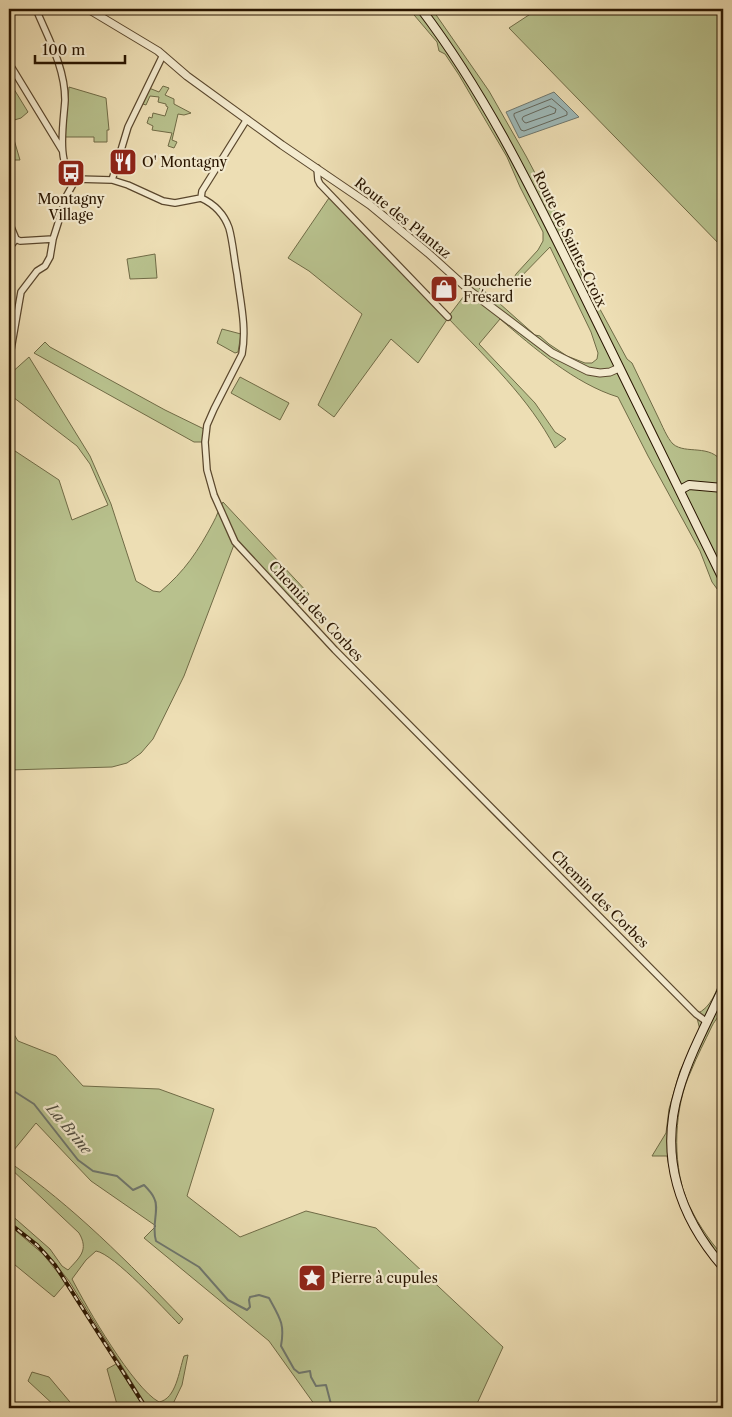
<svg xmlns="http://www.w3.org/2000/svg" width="732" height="1417" font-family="'Libre Caslon Text',serif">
  <rect width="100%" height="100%" fill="#eddeb4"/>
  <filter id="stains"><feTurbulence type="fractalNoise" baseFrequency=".004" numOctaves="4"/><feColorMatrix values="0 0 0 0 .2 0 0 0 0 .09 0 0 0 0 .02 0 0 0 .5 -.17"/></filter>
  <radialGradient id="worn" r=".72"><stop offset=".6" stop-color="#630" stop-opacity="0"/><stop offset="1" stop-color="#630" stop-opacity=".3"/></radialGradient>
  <path fill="#b8c18d" stroke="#706b46" d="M 409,9 L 432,9 L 489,91 L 526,156 L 555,211 L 572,250 L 582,276 L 627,359 L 632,363 C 641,381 649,399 658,417 C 662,425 667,438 673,444 C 686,455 710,443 723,463 L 723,597 L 712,582 L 700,551 L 648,456 L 618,397 C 575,384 533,347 500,319 L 479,344 L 535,403 L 555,432 L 566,439 L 555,448 C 529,398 487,359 448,318 L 418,363 L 391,339 L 334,417 L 318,405 L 362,314 L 309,271 L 288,258 L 331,195 L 448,317 L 473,284 L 490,295 L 535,335 L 540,336 L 549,344 L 567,356 L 585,363 L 592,363 L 597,359 L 598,353 L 591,332 L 550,247 L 512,286 L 511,284 L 516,274 L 538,250 L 543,241 L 543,232 L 520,187 L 507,157 L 459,75 L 445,54 L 439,51 L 437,42 Z
    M 538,9 L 723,9 L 723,248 L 509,28 Z
    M 9,81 L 28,112 L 21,118 L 11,121 L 10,126 L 20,160 L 9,160 Z
    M 163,86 L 169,88 L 165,95 L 174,99 L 174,104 L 191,113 L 184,115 L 178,114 L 172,140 L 177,142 L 174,148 L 168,146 L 172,133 L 152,130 L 153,126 L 147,123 L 149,117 L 152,118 L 153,113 L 165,116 L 168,107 L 166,106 L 166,104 L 158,102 L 159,97 L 150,96 L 146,105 L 143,104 L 149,88 L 159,92 Z
    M 69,87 L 106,98 L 109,130 L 107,130 L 107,142 L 94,142 L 94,137 L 65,137 Z
    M 155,254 L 157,278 L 130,279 L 127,259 Z
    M 222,329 L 241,334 L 238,352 L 235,353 L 217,343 Z
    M 45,342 L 50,347 L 165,410 L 206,430 L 205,442 L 194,442 L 34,353 Z
    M 29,357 L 90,456 L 111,504 L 136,581 L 153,591 L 160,592 C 185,571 198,551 213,523 C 217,516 219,508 223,502 L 309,594 L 303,602 L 297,604 L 296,609 L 235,542 L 184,676 L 153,739 L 141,753 L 127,763 L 112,767 L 9,770 L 9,447 L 59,480 L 72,520 L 108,505 L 90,464 L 77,446 L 9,394 L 9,375 Z
    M 240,377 L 289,403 L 280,420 L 231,393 Z
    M 723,975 C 723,985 725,997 723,1006 C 722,1013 715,1020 712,1026 C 705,1041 697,1056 691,1071 C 674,1107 672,1161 686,1198 C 695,1220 708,1239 723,1256 L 723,1272 C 688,1232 677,1208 667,1156 L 652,1156 L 666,1133 L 669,1109 L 680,1071 L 700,1030 L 696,1014 C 712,1008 716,990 723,975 Z
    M 9,1026 L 18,1041 L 56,1056 L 83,1086 L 159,1089 L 214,1109 L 187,1196 L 240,1237 L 306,1211 L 376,1228 L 503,1347 L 475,1408 L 317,1408 L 269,1341 L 144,1238 L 156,1226 L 91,1181 L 36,1123 L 9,1156 Z
    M 9,1162 C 73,1206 129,1263 183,1319 L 179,1324 C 164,1309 114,1254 96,1251 L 86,1260 L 72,1279 C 87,1308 133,1388 159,1402 C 176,1399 179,1371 184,1356 L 188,1355 L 182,1385 L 171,1408 L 148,1408 L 69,1281 L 46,1252 L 9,1221 L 9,1213 L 50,1249 L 62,1266 L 68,1270 C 80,1257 89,1250 79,1233 L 9,1167 Z
    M 9,1225 L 43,1254 L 66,1283 L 54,1297 L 9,1260 Z
    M 116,1364 L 144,1408 L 118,1408 L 107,1369 Z
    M 32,1372 L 49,1377 L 75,1408 L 57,1408 L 28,1381 Z"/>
  <path fill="#9eb9b8" stroke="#6f776e" d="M 554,92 L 579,117 L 519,138 L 506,112 Z"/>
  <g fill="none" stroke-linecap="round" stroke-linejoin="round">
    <path stroke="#64675c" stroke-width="1" d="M 552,99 L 567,112 L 567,115 L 524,131 L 521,130 L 514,116 L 514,114 Z
      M 550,106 L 556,109 L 555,113 L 526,123 L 524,122 L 522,119 L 523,117 Z"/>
    <path stroke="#6f776e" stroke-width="2" d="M 9,1088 L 34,1104 L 78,1160 L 93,1171 L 117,1176 L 133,1190 L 144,1185 C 148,1189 152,1193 154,1198 C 160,1208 151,1226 156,1241 L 199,1267 L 228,1300 L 247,1310 L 250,1307 L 249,1300 L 250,1297 L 259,1295 L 269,1298 C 280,1318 285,1324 281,1346 L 294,1369 L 299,1373 L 310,1371 L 311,1377 L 316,1386 L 326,1385 L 332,1408"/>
    <defs>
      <path id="minor" d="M 36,9 C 48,38 65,67 65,100 C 64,120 55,168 76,179
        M 9,63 L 62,150
        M 247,119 L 202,191 L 201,198 C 214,204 224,214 229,228 C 233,242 234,259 237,274 C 240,300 247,327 242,354 L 214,409 L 207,425 L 205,442 L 207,470 L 214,495 L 235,542 L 335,650 L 696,1014 L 707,1022
        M 317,168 L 318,180 L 320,184 L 448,317
        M 76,179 L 112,180 L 128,185 L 163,201 L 175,203 L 201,198
        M 112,180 L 128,127 L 163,55
        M 9,222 L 16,239
        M 9,248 L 16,239 L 20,241 L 53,239
        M 9,361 L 21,292 L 37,271 L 45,266 L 50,257 L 53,239 L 67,195 L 76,179"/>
      <path id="tertiary" d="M 88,9 L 158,51 L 187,76 L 282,145 L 370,205 L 428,253 L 470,291 L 552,353 L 588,371 L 600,373 L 610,372 L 619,368"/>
      <path id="secondary" d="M 421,9 C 484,92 529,184 575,277 C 624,378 674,478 723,579
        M 680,490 L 689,485 L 723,488
        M 723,988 C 708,1021 689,1055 679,1090 C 659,1156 679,1216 723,1267"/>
    </defs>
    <use href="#minor" stroke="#5a472d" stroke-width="8"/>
    <use href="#tertiary" stroke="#5a472d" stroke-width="9"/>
    <use href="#secondary" stroke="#291500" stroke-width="10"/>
    <use href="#minor" stroke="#f3eace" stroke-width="5.5"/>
    <use href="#tertiary" stroke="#f3eace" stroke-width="7"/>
    <use href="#secondary" stroke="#f3eace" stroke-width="8"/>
    <defs>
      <path id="rail" d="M 9,1223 L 37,1245 L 55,1265 L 146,1408"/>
    </defs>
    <use href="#rail" stroke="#291500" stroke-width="4"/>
    <use href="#rail" stroke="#f3eace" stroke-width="2" stroke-dasharray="5.5" stroke-linecap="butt"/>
  </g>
  <defs>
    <symbol id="restaurant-square" viewBox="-11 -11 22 22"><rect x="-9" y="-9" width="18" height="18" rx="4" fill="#8f2418" stroke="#f3eace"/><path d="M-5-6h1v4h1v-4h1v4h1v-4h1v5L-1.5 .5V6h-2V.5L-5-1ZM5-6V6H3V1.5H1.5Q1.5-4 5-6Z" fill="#fff"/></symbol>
    <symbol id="bus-square" viewBox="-11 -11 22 22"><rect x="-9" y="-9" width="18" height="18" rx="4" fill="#8f2418" stroke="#f3eace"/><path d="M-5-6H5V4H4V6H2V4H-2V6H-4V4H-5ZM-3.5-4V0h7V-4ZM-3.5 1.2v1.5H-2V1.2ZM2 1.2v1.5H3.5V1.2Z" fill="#fff"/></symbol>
    <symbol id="shop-square" viewBox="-11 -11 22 22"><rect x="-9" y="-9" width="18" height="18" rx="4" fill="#8f2418" stroke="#f3eace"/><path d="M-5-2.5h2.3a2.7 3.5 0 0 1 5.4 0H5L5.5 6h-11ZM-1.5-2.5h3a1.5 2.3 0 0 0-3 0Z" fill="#fff"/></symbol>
    <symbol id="sight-square" viewBox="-11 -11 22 22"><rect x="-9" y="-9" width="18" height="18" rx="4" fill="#8f2418" stroke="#f3eace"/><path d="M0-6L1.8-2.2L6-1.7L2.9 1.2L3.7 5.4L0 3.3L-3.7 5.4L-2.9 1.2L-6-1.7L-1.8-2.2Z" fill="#fff"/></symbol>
  </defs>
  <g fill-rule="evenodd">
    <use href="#restaurant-square" x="107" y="146" width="32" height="32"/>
    <use href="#bus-square" x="55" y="157" width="32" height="32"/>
    <use href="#shop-square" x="428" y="273" width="32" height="32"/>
    <use href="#sight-square" x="296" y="1262" width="32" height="32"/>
  </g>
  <g text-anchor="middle" stroke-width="4.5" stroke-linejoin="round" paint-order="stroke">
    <g font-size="14" fill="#291500" stroke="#f3eace" text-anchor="start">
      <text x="142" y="167">O' Montagny</text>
      <text x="71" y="204" text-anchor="middle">Montagny<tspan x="71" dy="16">Village</tspan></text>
      <text x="463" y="286">Boucherie<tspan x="463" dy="16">Frésard</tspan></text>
      <text x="331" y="1283">Pierre à cupules</text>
    </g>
    <g font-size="14" fill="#291500" stroke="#f3eace">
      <text transform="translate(403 218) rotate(39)" y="5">Route des Plantaz</text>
      <text transform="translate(570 239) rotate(64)" y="5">Route de Sainte-Croix</text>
      <text transform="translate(316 611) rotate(47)" y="5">Chemin des Corbes</text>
      <text transform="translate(600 899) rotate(45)" y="5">Chemin des Corbes</text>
    </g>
    <g font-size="15" font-style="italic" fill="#524e40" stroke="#f3eace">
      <text transform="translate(69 1129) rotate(50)" y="5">La Brine</text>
    </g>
  </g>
  <rect width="732" height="1417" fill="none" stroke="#eddeb4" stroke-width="30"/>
  <rect x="10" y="10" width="712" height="1397" fill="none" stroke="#291500" stroke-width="2.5"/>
  <rect x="15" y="15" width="702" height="1387" fill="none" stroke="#291500"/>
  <path d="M35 55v8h90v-8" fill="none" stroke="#291500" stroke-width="2.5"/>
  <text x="42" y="55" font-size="15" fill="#291500" stroke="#f3eace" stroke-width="4" paint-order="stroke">100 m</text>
  <rect width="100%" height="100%" filter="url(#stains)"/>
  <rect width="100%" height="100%" fill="url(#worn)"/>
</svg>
